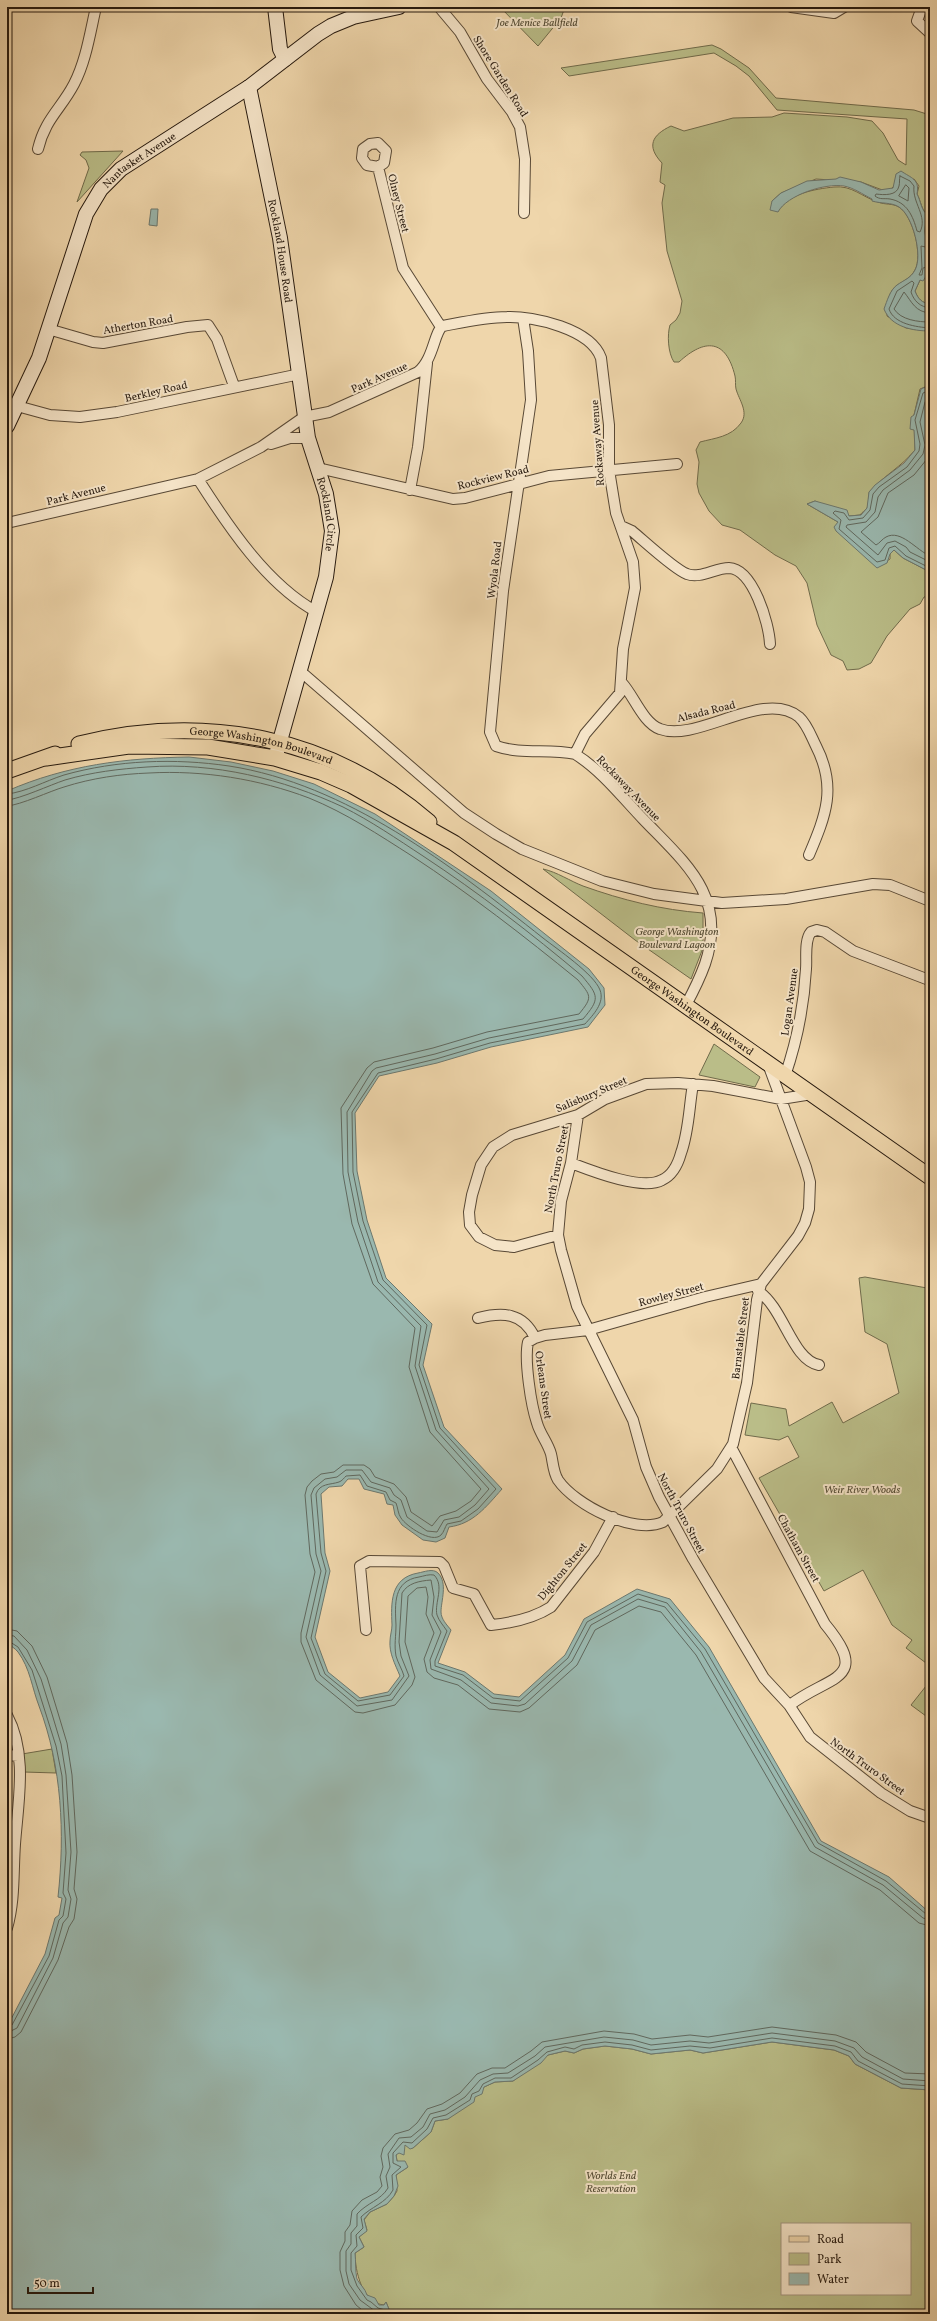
<svg xmlns="http://www.w3.org/2000/svg" width="937" height="2321" font-family="Vollkorn,serif">
  <rect width="100%" height="100%" fill="#efd6ab"/>
  <filter id="stains"><feTurbulence type="fractalNoise" baseFrequency=".005" numOctaves="4"/><feColorMatrix values="0 0 0 0 .2 0 0 0 0 .09 0 0 0 0 .02 0 0 0 .5 -.17"/></filter>
  <radialGradient id="worn" r=".72"><stop offset=".6" stop-color="#630" stop-opacity="0"/><stop offset="1" stop-color="#630" stop-opacity=".3"/></radialGradient>
  <path fill="#babd88" stroke="#706b4b" fill-rule="evenodd" d="M 500,7 L 565,7 L 561,18 L 538,46 Z
    M 712,45 L 721,49 L 749,68 L 776,98 L 914,110 L 930,115 L 930,250 L 925,232 L 928,215 C 921,210 921,201 917,194 L 919,186 L 914,179 L 895,185 L 890,190 L 885,191 L 861,182 L 816,179 L 781,193 L 772,201 L 778,211 C 788,194 814,189 834,187 C 852,185 862,197 878,202 C 885,205 892,203 899,207 C 913,215 923,256 915,270 C 911,277 906,280 899,284 C 888,290 887,304 887,316 L 906,328 L 930,331 L 930,385 L 920,389 L 914,415 L 915,450 C 901,467 885,475 870,491 C 867,495 870,504 867,508 C 865,511 862,512 860,515 L 849,516 L 815,501 L 807,504 L 838,522 L 877,567 L 890,559 L 890,554 L 894,550 L 903,558 L 930,572 L 930,596 L 924,597 L 920,604 L 910,609 L 887,636 L 871,663 L 859,669 L 847,670 L 843,661 L 831,655 L 817,625 L 807,583 L 796,566 L 775,555 L 740,530 L 722,525 L 709,511 L 699,493 L 697,484 L 699,462 L 696,450 L 700,442 C 715,438 731,437 741,423 C 749,412 739,400 736,389 C 735,385 736,380 735,376 C 726,339 705,338 679,362 L 674,362 C 668,353 667,335 670,325 L 676,320 L 680,313 L 682,301 L 667,251 L 662,203 L 665,185 L 660,182 L 662,163 C 646,146 652,135 671,126 L 684,131 L 733,118 L 772,117 L 784,113 L 847,117 L 872,121 L 883,133 L 898,160 L 906,165 L 907,119 L 777,110 L 749,76 L 736,66 L 714,53 L 569,76 L 561,68 Z
    M 123,151 L 77,202 L 89,168 L 86,160 L 80,155 L 82,152 Z
    M 930,268 L 930,304 C 922,303 918,299 915,291 L 920,280 L 927,276 Z
    M 543,869 C 557,872 570,881 583,886 C 622,900 662,910 703,913 L 703,948 L 691,979 L 635,940 Z
    M 714,1044 L 760,1077 L 755,1087 L 699,1075 Z
    M 865,1277 L 927,1288 L 930,1292 L 930,1666 L 906,1648 L 912,1640 L 892,1625 L 863,1570 L 824,1591 L 759,1478 L 799,1457 L 788,1436 L 779,1440 L 745,1435 L 751,1403 L 786,1409 L 789,1426 L 832,1402 L 843,1423 L 899,1393 L 887,1344 L 865,1332 L 859,1278 Z
    M 930,1681 L 930,1719 L 911,1705 Z
    M 52,1749 L 56,1773 L 24,1772 L 22,1754 Z
    M 772,2042 L 834,2050 L 849,2056 L 855,2064 L 901,2088 L 930,2090 L 930,2314 L 391,2314 L 386,2302 L 384,2305 C 362,2303 355,2271 355,2253 L 364,2247 L 359,2237 L 367,2230 L 364,2220 L 370,2212 L 387,2204 L 394,2196 L 397,2191 L 396,2175 L 408,2167 L 397,2161 L 396,2155 L 405,2145 L 413,2148 L 431,2132 L 435,2121 L 448,2119 L 484,2087 L 495,2082 L 513,2081 L 548,2055 L 565,2051 L 574,2053 L 583,2049 L 605,2046 L 632,2049 L 651,2054 L 690,2050 L 703,2053 ZM 782,2224 L 910,2224 L 910,2294 L 782,2294 Z"/>
  <path fill="#9ab8af" stroke="#6c786f" d="M 901,171 C 911,178 920,179 917,194 C 921,201 921,211 928,215 C 927,220 924,228 925,233 C 928,251 935,264 923,281 L 920,280 L 915,291 C 918,299 922,303 930,304 L 930,331 C 913,331 891,327 884,309 C 887,301 890,290 897,285 C 904,280 911,278 915,270 C 923,256 913,216 899,207 C 891,202 882,204 872,201 L 872,199 C 862,194 854,188 844,186 C 825,183 787,195 778,212 L 770,210 L 772,201 L 781,193 L 807,181 L 836,179 L 840,177 L 861,182 L 879,190 L 893,188 L 896,174 Z
    M 151,209 L 158,209 L 157,226 L 149,225 Z
    M 930,385 L 930,572 L 903,558 L 894,550 L 890,554 L 887,563 L 877,568 L 836,531 L 834,527 L 838,522 L 807,504 L 815,501 L 847,510 L 849,516 L 861,515 L 867,508 L 869,492 L 875,485 L 904,463 L 915,450 L 914,430 L 910,429 L 911,417 L 914,415 L 921,389 Z
    M 189,757 L 231,762 L 273,771 L 314,784 L 375,814 L 491,891 L 589,969 L 604,988 L 605,1005 L 588,1027 L 491,1047 L 437,1063 L 379,1076 L 355,1113 L 357,1171 L 367,1220 L 386,1278 L 432,1324 L 423,1365 L 444,1427 L 502,1489 C 486,1507 473,1524 449,1527 L 445,1538 L 436,1542 L 423,1540 L 402,1525 L 395,1515 L 393,1505 L 387,1504 L 384,1494 L 364,1489 L 359,1479 L 348,1479 L 342,1486 L 329,1487 L 321,1494 L 325,1553 L 330,1571 L 315,1637 L 328,1672 L 360,1698 L 388,1692 L 400,1676 C 395,1664 389,1653 390,1641 C 390,1636 392,1630 392,1625 C 391,1603 390,1578 418,1573 C 424,1572 433,1568 438,1573 C 448,1583 441,1601 441,1612 C 441,1619 447,1625 451,1630 L 438,1663 L 465,1672 L 494,1694 L 519,1697 L 565,1655 L 584,1619 L 637,1589 L 670,1599 L 709,1647 L 821,1841 L 889,1877 L 930,1913 L 930,2090 L 901,2088 L 855,2064 L 849,2056 L 834,2050 L 772,2042 L 703,2053 L 690,2050 L 651,2054 L 632,2049 L 605,2046 L 583,2049 L 574,2053 L 565,2051 L 548,2055 L 541,2063 L 513,2081 L 495,2082 L 484,2087 L 482,2094 L 475,2097 L 474,2102 L 448,2119 L 435,2121 L 431,2132 L 413,2148 L 410,2149 L 405,2145 L 404,2155 L 399,2153 L 396,2155 L 397,2161 L 405,2161 L 408,2167 L 396,2175 L 398,2186 L 394,2196 L 387,2204 L 370,2212 L 364,2219 L 367,2231 L 359,2237 L 364,2247 L 355,2253 C 356,2262 355,2270 357,2279 C 360,2285 365,2288 367,2295 L 375,2298 L 379,2305 L 384,2305 L 386,2302 L 391,2314 L 7,2314 L 7,2027 L 45,1954 L 55,1918 L 59,1915 L 62,1898 L 58,1897 C 65,1833 62,1767 39,1706 C 32,1688 30,1668 18,1652 C 15,1648 10,1646 7,1642 L 7,791 C 67,765 125,758 189,757 Z"/>
  <g fill="none" stroke-linecap="round" stroke-linejoin="round">
    <path stroke="#60685e" stroke-width="1" d="M 900,176 L 910,181 L 914,186 C 912,203 928,216 920,232 L 917,231 C 913,216 907,202 890,199 C 884,198 880,200 875,196 L 876,194 C 884,195 897,196 899,186 C 900,182 899,180 900,176 Z
      M 906,185 L 909,188 L 908,201 L 899,196 Z
      M 930,248 L 921,246 L 922,268 L 919,275 L 922,275 L 923,268 L 930,266
      M 930,308 C 920,307 914,301 911,292 L 914,283 L 912,281 L 897,291 L 889,309 C 894,324 916,327 930,328
      M 930,313 C 915,312 912,302 904,292 L 894,309 C 901,320 918,322 930,322
      M 930,390 L 923,393 L 915,420 L 920,444 L 919,451 L 907,467 L 879,487 L 873,494 L 870,510 L 863,518 L 849,520 L 844,513 L 835,511 L 833,513 L 841,520 L 839,529 L 877,562 L 885,560 L 889,548 L 895,546 L 906,556 L 930,568
      M 930,395 L 925,402 L 920,422 L 925,445 L 923,454 L 910,470 L 883,490 L 878,497 L 875,512 L 866,522 L 847,525 L 846,527 L 878,555 L 887,543 L 895,541 L 906,547 L 910,552 L 930,562
      M 930,451 L 927,459 L 914,475 L 888,493 L 878,517 L 861,532 L 876,545 C 880,543 882,539 886,537 C 901,529 916,550 930,556
      M 7,794 C 26,792 45,781 64,775 C 117,760 175,758 229,766 C 346,784 452,866 543,938 C 557,949 594,974 600,990 C 605,1003 593,1015 585,1024 L 490,1043 L 436,1059 L 378,1073 L 352,1112 L 353,1172 L 363,1221 L 383,1280 L 427,1325 L 419,1365 L 440,1428 L 496,1489 L 478,1509 L 461,1521 L 447,1524 C 445,1527 444,1532 441,1535 C 432,1544 406,1526 401,1518 C 398,1514 398,1508 396,1503 L 390,1500 L 386,1492 L 367,1486 L 360,1475 L 346,1476 C 344,1478 342,1481 339,1482 C 330,1485 320,1483 316,1494 L 321,1553 L 326,1571 L 311,1638 L 325,1674 L 358,1701 L 390,1695 L 404,1676 C 402,1669 398,1663 396,1656 C 394,1645 396,1636 396,1625 C 395,1604 393,1581 419,1577 C 424,1576 429,1574 434,1575 C 445,1586 434,1603 437,1615 C 439,1621 443,1625 447,1631 L 435,1661 L 435,1666 L 463,1675 L 493,1698 L 520,1701 L 568,1658 L 587,1622 L 638,1594 L 667,1603 L 705,1649 L 818,1843 L 886,1881 L 926,1914 L 930,1915
      M 7,800 C 20,799 50,785 65,780 C 92,772 119,769 147,767 C 214,762 283,779 343,807 C 371,821 397,839 423,856 C 479,893 531,933 582,976 C 599,996 600,999 583,1019 L 489,1038 L 435,1054 L 376,1068 L 372,1071 L 347,1112 L 348,1172 L 358,1222 L 378,1282 L 421,1326 L 415,1366 L 436,1430 L 489,1489 L 475,1505 L 459,1517 L 444,1520 L 437,1532 L 427,1531 L 407,1517 L 401,1500 L 394,1495 L 390,1488 L 371,1482 L 362,1470 L 346,1470 L 337,1477 L 325,1479 L 314,1488 L 311,1495 L 316,1554 L 321,1571 L 306,1637 L 320,1675 L 357,1706 L 392,1700 L 409,1676 L 401,1656 L 399,1642 L 402,1593 C 408,1583 419,1581 431,1580 L 434,1597 L 432,1615 L 441,1632 L 430,1660 L 431,1669 L 461,1680 L 491,1703 L 518,1706 L 525,1704 L 572,1661 L 591,1625 L 638,1599 L 665,1607 L 701,1652 L 815,1847 L 883,1885 L 923,1918 L 930,1920
      M 7,806 C 21,805 50,791 64,787 C 92,778 121,774 149,773 C 203,770 259,779 309,798 C 346,813 379,835 412,856 C 470,894 524,936 578,980 C 591,996 593,997 579,1014 L 487,1032 L 433,1048 L 374,1062 L 367,1068 L 341,1108 L 343,1174 L 352,1224 L 373,1284 L 415,1328 L 409,1367 L 430,1432 L 481,1489 L 471,1501 L 456,1511 L 440,1516 L 432,1526 L 411,1512 L 406,1497 L 394,1484 L 375,1477 L 370,1469 L 364,1465 L 343,1465 L 334,1472 L 321,1474 L 312,1481 L 307,1487 L 305,1495 L 310,1554 L 315,1572 L 301,1633 L 301,1642 L 316,1680 L 355,1712 L 363,1713 L 395,1705 L 412,1685 L 415,1677 L 405,1642 L 408,1596 L 417,1588 L 426,1587 L 428,1597 L 426,1614 L 434,1633 L 424,1659 L 427,1672 L 434,1678 L 458,1685 L 489,1709 L 520,1712 L 529,1708 L 577,1665 L 595,1630 L 639,1606 L 661,1612 L 696,1655 L 810,1851 L 880,1890 L 919,1923 L 930,1926
      M 7,1629 L 17,1631 L 32,1646 L 47,1677 L 58,1713 L 67,1743 L 72,1775 L 77,1852 L 74,1889 L 77,1899 L 74,1919 L 69,1927 L 58,1960 L 21,2032 L 15,2037 L 7,2039
      M 7,1635 L 14,1636 L 27,1650 L 41,1679 L 52,1714 L 61,1744 L 66,1775 L 71,1852 L 68,1890 L 71,1899 L 68,1917 L 63,1923 L 53,1958 L 17,2028 L 7,2033
      M 7,1640 L 18,1647 L 32,1670 L 56,1746 L 62,1776 L 66,1853 L 63,1893 L 66,1899 L 63,1916 L 59,1920 L 49,1956 L 12,2025 L 7,2028
      M 367,2314 L 356,2305 L 344,2286 L 340,2270 L 340,2252 L 345,2241 L 345,2232 L 350,2225 L 352,2211 L 362,2200 L 377,2192 L 382,2186 L 380,2177 L 383,2167 L 381,2156 L 383,2148 L 395,2134 L 409,2130 L 417,2123 L 427,2109 L 442,2104 L 460,2093 L 477,2074 L 492,2068 L 505,2068 L 531,2051 L 542,2042 L 604,2031 L 634,2034 L 652,2039 L 690,2035 L 708,2037 L 772,2027 L 836,2035 L 856,2042 L 866,2052 L 905,2073 L 930,2074
      M 379,2314 L 360,2300 L 349,2284 L 346,2271 L 346,2251 L 351,2244 L 351,2233 L 357,2226 L 357,2214 C 367,2203 381,2200 388,2188 L 386,2176 L 390,2167 L 388,2154 L 399,2138 L 411,2137 L 423,2127 L 430,2114 L 445,2110 L 465,2097 L 480,2080 L 493,2074 L 508,2073 L 535,2056 L 545,2047 L 604,2037 L 633,2040 L 651,2045 L 690,2041 L 709,2043 L 772,2033 L 835,2041 L 854,2048 L 862,2057 L 903,2079 L 930,2081
      M 387,2314 L 385,2310 L 378,2308 L 371,2302 L 367,2300 L 357,2286 L 351,2270 L 351,2253 L 357,2246 L 356,2235 L 363,2228 L 361,2217 C 371,2207 386,2203 393,2190 L 392,2175 L 401,2167 L 393,2163 L 393,2153 L 403,2142 L 412,2143 L 427,2129 L 433,2118 L 446,2115 L 470,2100 L 472,2094 L 479,2091 L 483,2084 L 495,2078 L 511,2078 L 538,2060 L 547,2052 L 565,2047 L 574,2049 L 582,2045 L 605,2042 L 632,2045 L 651,2050 L 690,2046 L 710,2048 L 772,2038 L 835,2046 L 851,2052 L 858,2061 L 902,2084 L 930,2086"/>
    <defs>
      <path id="street" d="M 439,7 L 460,32 L 487,79 L 512,112 L 520,127 L 525,159 L 524,213
        M 791,7 L 834,13 L 844,7
        M 922,7 L 917,21 L 930,33
        M 38,149 C 45,119 61,109 74,84 C 86,61 90,33 96,7
        M 378,167 L 367,165 L 362,158 L 363,149 L 370,144 L 378,143 L 386,151 L 384,163 L 378,167 L 403,268 L 441,327
        M 523,318 L 528,351 L 531,400 L 503,591 L 490,732 L 496,746 C 522,755 549,748 575,754
        M 48,329 L 93,342 L 103,343 L 187,327 L 208,325 L 217,339 L 234,386
        M 17,406 L 50,415 L 80,417 L 117,412 L 300,374
        M 271,444 L 290,438 L 308,438
        M 318,468 L 453,499 L 465,498 L 549,476 L 677,464
        M 198,479 C 228,526 267,585 317,612
        M 410,490 L 418,447 L 427,363
        M 7,523 L 198,479 L 261,447 L 304,417 L 329,412 L 418,372 C 434,359 434,331 443,326 C 464,322 486,317 507,317 C 534,316 591,329 601,358 L 609,425 L 609,470 L 616,513 L 633,562 L 635,588 L 623,649 L 620,693 L 585,734 L 575,754 C 601,770 622,797 643,819 C 685,863 728,896 705,964 C 700,978 693,992 686,1005
        M 621,526 L 632,531 C 643,540 675,570 687,574 C 700,579 715,568 729,568 C 753,569 769,623 770,644
        M 299,670 L 464,813 L 496,834 L 522,849 L 602,881 L 654,894 L 722,903 L 786,899 L 873,884 L 890,885 L 930,901
        M 622,683 C 634,696 643,723 660,729 C 697,743 764,688 799,717 C 807,724 811,736 816,746 C 837,787 826,815 809,855
        M 785,1076 C 797,1041 804,1005 806,969 C 807,959 804,940 811,932 L 817,930 L 825,932 L 853,951 L 929,980
        M 578,1115 L 571,1163 L 561,1201 L 558,1235 L 561,1250 L 577,1306 L 633,1420 L 646,1467 L 659,1497 L 693,1559 L 764,1678 L 789,1705 L 810,1737 L 881,1793 L 910,1811 L 930,1818
        M 571,1163 C 592,1171 642,1191 662,1180 C 673,1175 678,1164 681,1153 C 689,1131 689,1107 693,1084
        M 558,1235 L 514,1247 L 495,1245 L 479,1237 L 470,1225 L 469,1212 L 472,1195 L 481,1165 L 493,1147 L 512,1135 L 578,1115 L 605,1099 L 646,1084 L 678,1083 L 713,1086 L 781,1099 L 812,1094
        M 761,1284 L 705,1297 L 588,1330 L 545,1335 L 535,1338 L 528,1342 C 524,1360 531,1405 537,1423 C 540,1434 548,1443 551,1454 C 553,1462 553,1472 558,1480 C 575,1505 634,1535 663,1522 L 717,1469 L 733,1444 L 747,1383 L 757,1300 L 761,1284 L 798,1236 L 805,1223 L 809,1209 L 810,1182 L 806,1167 L 768,1064
        M 758,1291 C 784,1308 792,1360 819,1365
        M 478,1318 C 502,1312 523,1312 535,1338
        M 731,1447 L 825,1624 C 872,1681 829,1675 790,1705
        M 366,1630 L 360,1566 L 369,1561 L 440,1562 L 444,1566 L 453,1588 L 474,1594 L 491,1625 C 511,1623 534,1618 551,1607 L 594,1552 L 613,1517
        M 7,1715 C 28,1754 18,1802 15,1844 C 13,1872 15,1901 7,1928
        M 7,1755 L 18,1756"/>
      <g id="secondary">
        <path d="M 275,7 L 280,49 L 285,59"/>
        <path id="s1" d="M 249,87 L 280,238 L 308,438 L 326,494 L 332,531 L 326,577 L 276,755"/>
        <path id="s2" d="M 7,426 L 39,358 L 86,214 L 101,189 L 121,169 L 249,87 L 318,34 L 331,26 L 353,17 L 399,7"/>
      </g>
      <g id="primary">
        <path id="s3" d="M 79,744 C 205,713 330,736 429,822"/>
        <path id="s4" d="M 46,758 L 129,746 L 208,747 L 275,758 L 321,772 L 351,785 L 454,843 L 930,1177"/>
        <path d="M 7,771 L 55,754"/>
      </g>
    </defs>
    <use href="#street" stroke="#584835" stroke-width="12"/>
    <use href="#secondary" stroke="#26190e" stroke-width="16"/>
    <use href="#primary" stroke="#26190e" stroke-width="17"/>
    <use href="#street" stroke="#f5e4c8" stroke-width="10"/>
    <use href="#secondary" stroke="#f5e4c8" stroke-width="14"/>
    <use href="#primary" stroke="#efd6ab" stroke-width="15"/>
  </g>
  <g text-anchor="middle" stroke-width="4" stroke-linejoin="round" paint-order="stroke">
    <g font-size="11" font-style="italic" fill="#524a33" stroke="#f5e4c8">
      <text x="537" y="26">Joe Menice Ballfield</text>
      <text x="677" y="935">George Washington<tspan x="677" dy="13">Boulevard Lagoon</tspan></text>
      <text x="862" y="1493">Weir River Woods</text>
      <text x="611" y="2179">Worlds End<tspan x="611" dy="13">Reservation</tspan></text>
    </g>
    <g font-size="11" fill="#26190e" stroke="#f5e4c8">
      <text transform="translate(501 76) rotate(58)" y="4">Shore Garden Road</text>
      <text dy="4" stroke="none"><textPath href="#s2" startOffset="304">Nantasket Avenue</textPath></text>
      <text transform="translate(399 203) rotate(76)" y="4">Olney Street</text>
      <text dy="4" stroke="none"><textPath href="#s1" startOffset="167">Rockland House Road</textPath></text>
      <text transform="translate(138 324) rotate(-10)" y="4">Atherton Road</text>
      <text transform="translate(379 377) rotate(-24)" y="4">Park Avenue</text>
      <text transform="translate(156 391) rotate(-13)" y="4">Berkley Road</text>
      <text transform="translate(597 443) rotate(-94)" y="4">Rockaway Avenue</text>
      <text transform="translate(493 477) rotate(-14)" y="4">Rockview Road</text>
      <text transform="translate(76 494) rotate(-14)" y="4">Park Avenue</text>
      <text dy="4" stroke="none"><textPath href="#s1" startOffset="435">Rockland Circle</textPath></text>
      <text transform="translate(494 570) rotate(-83)" y="4">Wyola Road</text>
      <text transform="translate(706 711) rotate(-14)" y="4">Alsada Road</text>
      <text dy="4" stroke="none"><textPath href="#s3" startOffset="185">George Washington Boulevard</textPath></text>
      <text transform="translate(629 788) rotate(46)" y="4">Rockaway Avenue</text>
      <text transform="translate(789 1002) rotate(-82)" y="4">Logan Avenue</text>
      <text dy="4" stroke="none"><textPath href="#s4" startOffset="721">George Washington Boulevard</textPath></text>
      <text transform="translate(591 1094) rotate(-23)" y="4">Salisbury Street</text>
      <text transform="translate(556 1169) rotate(-79)" y="4">North Truro Street</text>
      <text transform="translate(671 1294) rotate(-15)" y="4">Rowley Street</text>
      <text transform="translate(740 1338) rotate(-83)" y="4">Barnstable Street</text>
      <text transform="translate(544 1385) rotate(82)" y="4">Orleans Street</text>
      <text transform="translate(682 1513) rotate(62)" y="4">North Truro Street</text>
      <text transform="translate(799 1548) rotate(61)" y="4">Chatham Street</text>
      <text transform="translate(562 1571) rotate(-51)" y="4">Dighton Street</text>
      <text transform="translate(868 1766) rotate(36)" y="4">North Truro Street</text>
    </g>
  </g>
  <rect width="937" height="2321" fill="none" stroke="#efd6ab" stroke-width="24"/>
  <rect x="8" y="8" width="921" height="2305" fill="none" stroke="#26190e" stroke-width="2"/>
  <rect x="12" y="12" width="913" height="2297" fill="none" stroke="#26190e"/>
  <rect x="781" y="2223" width="130" height="72" fill="#f5e4c8" stroke="#a2937e"/>
  <rect x="789" y="2236" width="20" height="6" fill="#efd6ab" stroke="#a2937e"/>
  <text x="817" y="2243" font-size="12" fill="#26190e">Road</text>
  <rect x="789" y="2253" width="20" height="12" fill="#babd88" stroke="#a2937e"/>
  <text x="817" y="2263" font-size="12" fill="#26190e">Park</text>
  <rect x="789" y="2273" width="20" height="12" fill="#9ab8af" stroke="#a2937e"/>
  <text x="817" y="2283" font-size="12" fill="#26190e">Water</text>
  <path d="M28 2287v6h65v-6" fill="none" stroke="#26190e" stroke-width="2"/>
  <text x="34" y="2287" font-size="12" fill="#26190e" stroke="#f5e4c8" stroke-width="3" paint-order="stroke">50 m</text>
  <rect width="100%" height="100%" filter="url(#stains)"/>
  <rect width="100%" height="100%" fill="url(#worn)"/>
</svg>
